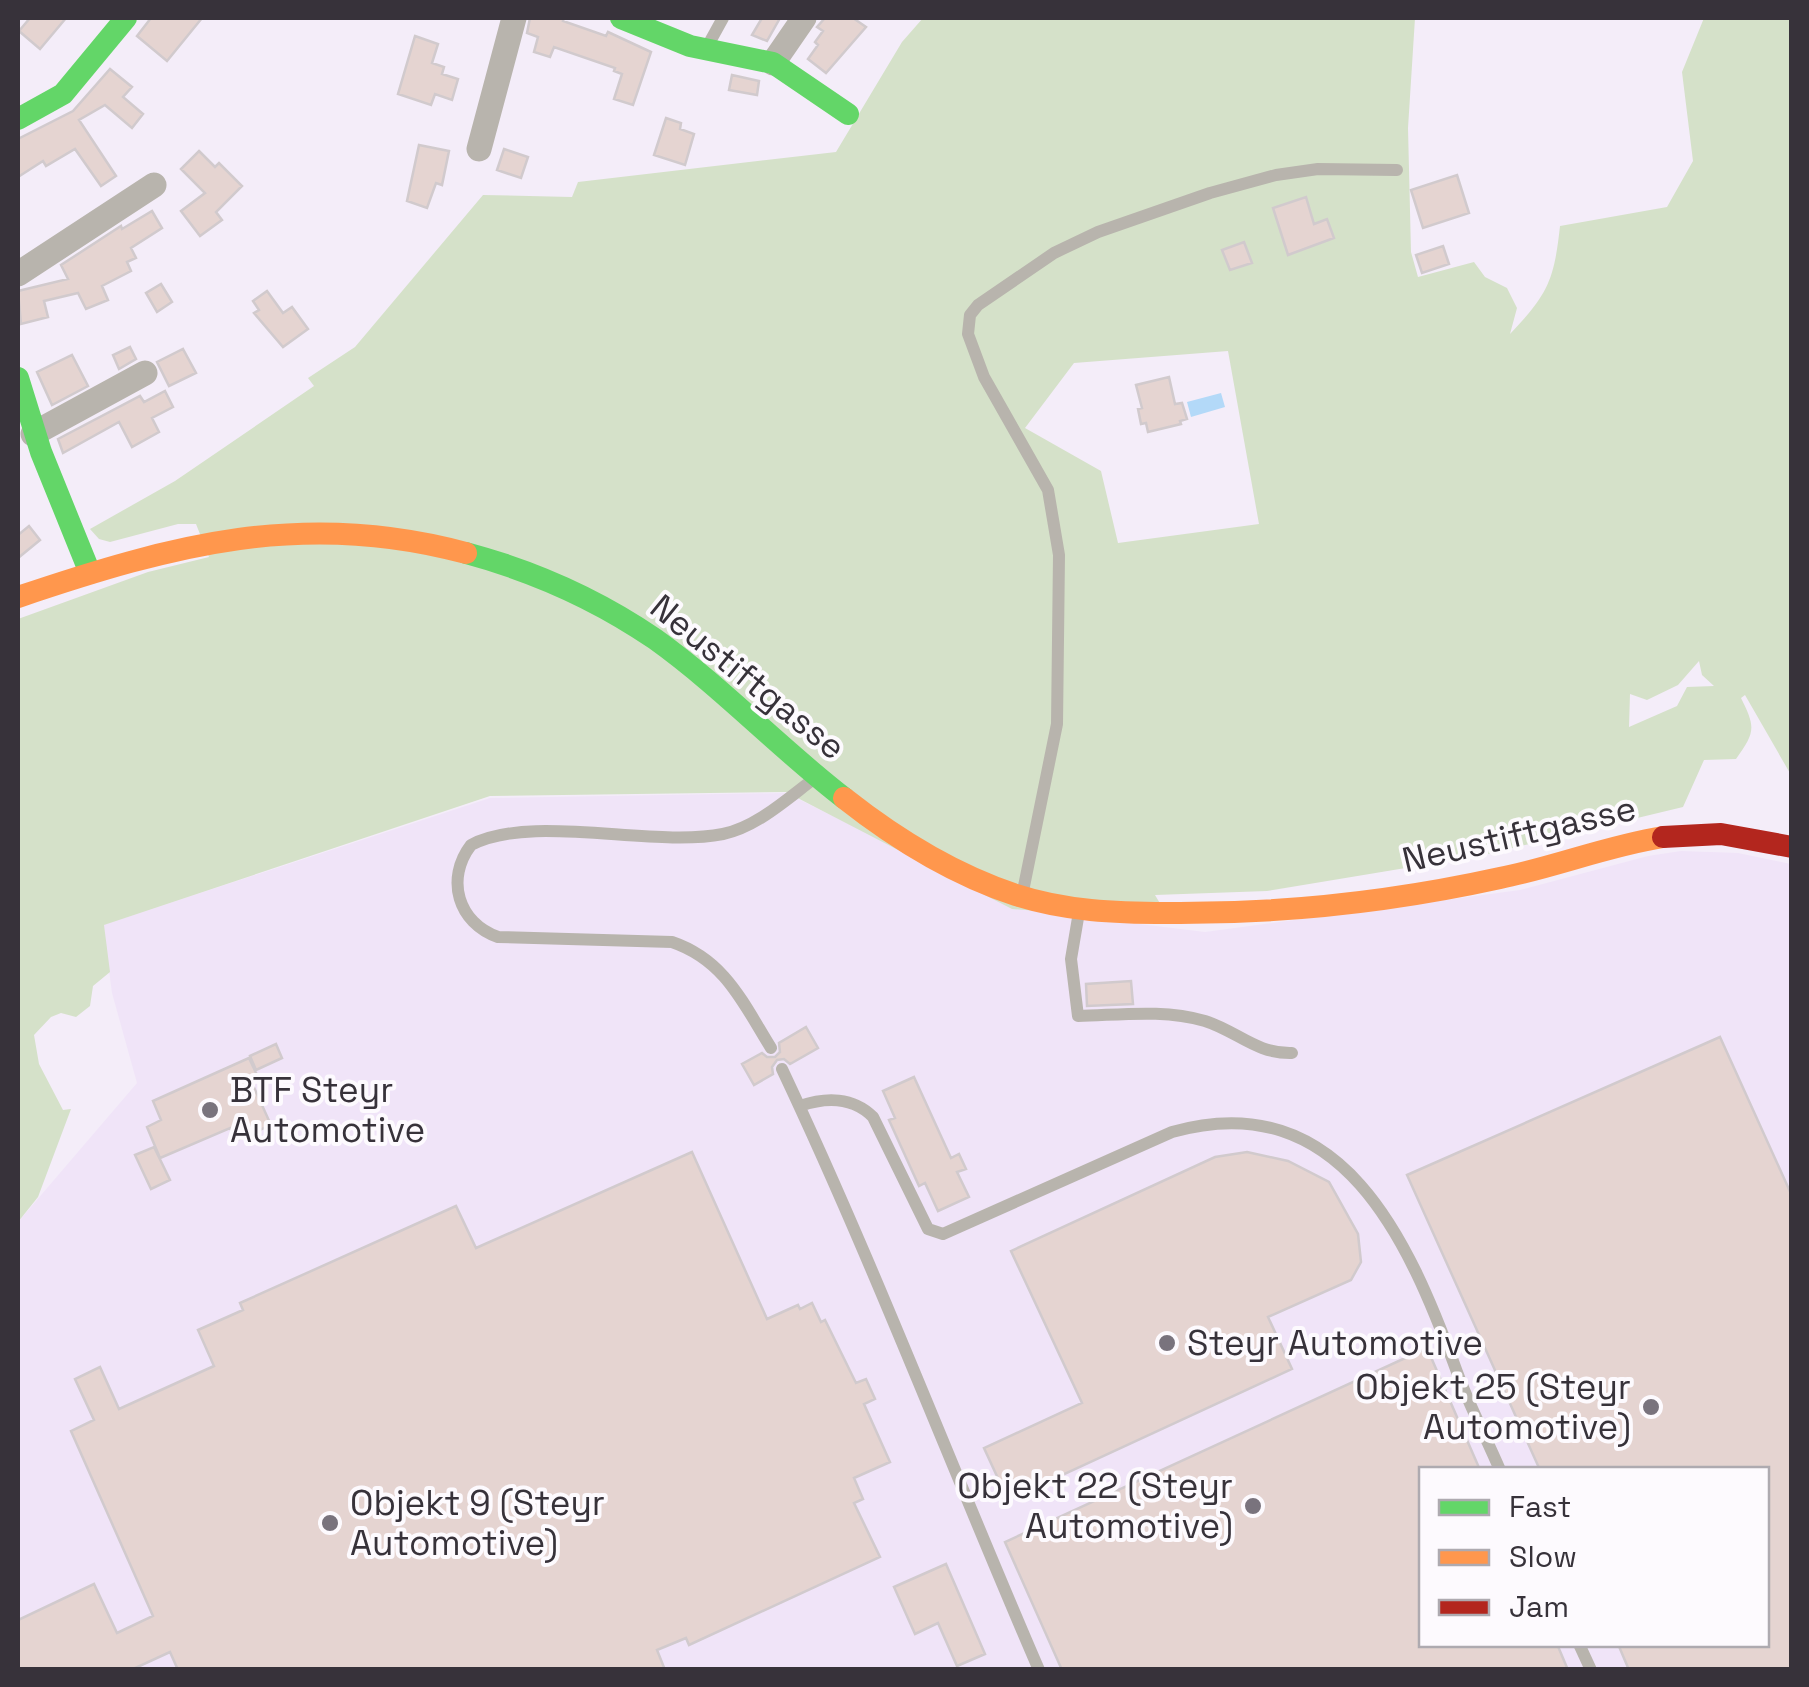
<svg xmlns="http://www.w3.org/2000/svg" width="1809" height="1687" font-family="'Space Grotesk',sans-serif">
  <rect width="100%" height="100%" fill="#f4edf9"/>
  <path fill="#f0e4f8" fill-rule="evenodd" d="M 786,793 L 1024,910 L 1205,932 L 1520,890 L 1648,856 L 1681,851 L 1738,853 L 1791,864 L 1791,1669 L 18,1670 L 18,1222 L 137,1083 L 112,993 L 103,925 L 490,798 ZM 1422,1470 L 1766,1470 L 1766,1644 L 1422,1644 Z"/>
  <path fill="#d5e1c9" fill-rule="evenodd" d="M 923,18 L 1415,18 L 1408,128 L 1411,252 L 1418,277 L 1474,262 L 1485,277 L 1507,288 L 1517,308 L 1510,334 C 1548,294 1554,281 1560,226 L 1667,207 L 1693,161 L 1682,72 L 1704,18 L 1791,18 L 1791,775 L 1745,695 L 1741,698 C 1756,728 1755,732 1736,759 L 1704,760 L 1683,807 L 1484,855 L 1267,891 L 1155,895 L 1171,922 L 1012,909 L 786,792 L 490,796 L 104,925 L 110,972 L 93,986 L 90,1006 L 76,1017 L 61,1013 L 51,1017 L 34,1035 L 39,1064 L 63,1110 L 71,1109 L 38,1197 L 18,1222 L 18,619 L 148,572 L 209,557 L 196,524 L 178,524 L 110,542 L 99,539 L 90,529 L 175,481 L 314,386 L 308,378 L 355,347 L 483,195 L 572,197 L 578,182 L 836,152 L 902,42 ZM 1228,351 L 1259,524 L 1118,543 L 1101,471 L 1025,428 L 1074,363 ZM 1699,661 L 1702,675 L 1714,686 L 1687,687 L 1677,706 L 1629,727 L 1630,694 L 1647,700 L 1678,685 Z"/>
  <path fill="#b3d9f8" d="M 1221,393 L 1225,407 L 1191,417 L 1187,402 Z"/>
  <path fill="#e5d4d1" stroke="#d1cacd" stroke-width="2.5" d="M 30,18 L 66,18 L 40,49 L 19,31 Z
    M 151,18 L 202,18 L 167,61 L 137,36 Z
    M 530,18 L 564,18 L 563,21 L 606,36 L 608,32 L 651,52 L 633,105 L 614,99 L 622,74 L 614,71 L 615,68 L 554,47 L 550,57 L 534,52 L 538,37 L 527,33 Z
    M 762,18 L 780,18 L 767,41 L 752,35 Z
    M 825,18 L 853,18 L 866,27 L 826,73 L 808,59 L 818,45 L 815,42 L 823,31 L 817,27 Z
    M 415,36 L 438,44 L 432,63 L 444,67 L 442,74 L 458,79 L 452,100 L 435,94 L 431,105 L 398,94 Z
    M 110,69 L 132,87 L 123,97 L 143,114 L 132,128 L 105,105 L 79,120 L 116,176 L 101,186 L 75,149 L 46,166 L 43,161 L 18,177 L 18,139 L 73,111 Z
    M 732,75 L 759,81 L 757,95 L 729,90 Z
    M 666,118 L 681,123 L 680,129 L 694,134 L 685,165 L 654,155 Z
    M 419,145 L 449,151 L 442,185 L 436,183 L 427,208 L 407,201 Z
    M 504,149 L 528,157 L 521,178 L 497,170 Z
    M 199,151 L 215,167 L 219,163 L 242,186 L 216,212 L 222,220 L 200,236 L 181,211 L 205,193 L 181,169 Z
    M 1457,175 L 1469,213 L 1423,228 L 1411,190 Z
    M 1306,197 L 1314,224 L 1327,219 L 1334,238 L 1288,255 L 1273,208 Z
    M 152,211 L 162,228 L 131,248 L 136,258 L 127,262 L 131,271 L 102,286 L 108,300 L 86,309 L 78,293 L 44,301 L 48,317 L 21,324 L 18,291 L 68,279 L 61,265 L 121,226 L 122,229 Z
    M 1244,242 L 1252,263 L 1230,270 L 1222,250 Z
    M 1443,246 L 1449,264 L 1422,273 L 1416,255 Z
    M 161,284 L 172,302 L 157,312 L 146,293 Z
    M 267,291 L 283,313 L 292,307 L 308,329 L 283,347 L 254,313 L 259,310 L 253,301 Z
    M 130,347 L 136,359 L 119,369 L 113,355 Z
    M 183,349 L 196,373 L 169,386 L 157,362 Z
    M 72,355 L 88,386 L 52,405 L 37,372 Z
    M 1169,377 L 1175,404 L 1182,403 L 1187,419 L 1180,421 L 1181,424 L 1148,432 L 1146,423 L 1141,424 L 1138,409 L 1142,408 L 1136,385 Z
    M 165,391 L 173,407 L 152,418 L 159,432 L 132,447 L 119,422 L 63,453 L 58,439 L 140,396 L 144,402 Z
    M 29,526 L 40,540 L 18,558 L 18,535 Z
    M 1131,981 L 1133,1004 L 1087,1006 L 1086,984 Z
    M 806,1027 L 818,1048 L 790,1064 L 784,1059 L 777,1060 L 772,1067 L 773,1074 L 754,1085 L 742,1064 L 762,1053 L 767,1057 L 775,1057 L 780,1052 L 779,1043 Z
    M 1720,1037 L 1792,1196 L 1792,1670 L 1629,1670 L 1618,1644 L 1766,1644 L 1766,1470 L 1540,1470 L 1407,1175 Z
    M 276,1044 L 282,1058 L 256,1070 L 250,1056 Z
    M 249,1058 L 258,1077 L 251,1081 L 271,1125 L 237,1140 L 230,1128 L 160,1158 L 147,1127 L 161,1120 L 153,1101 Z
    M 914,1077 L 951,1158 L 959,1154 L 966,1169 L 957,1172 L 969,1197 L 938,1211 L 925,1183 L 919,1186 L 889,1120 L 895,1118 L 883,1091 Z
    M 154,1147 L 170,1180 L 151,1189 L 135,1155 Z
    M 692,1152 L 767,1319 L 798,1305 L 800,1309 L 812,1303 L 821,1322 L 825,1320 L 856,1383 L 866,1379 L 875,1399 L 864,1404 L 890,1462 L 854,1478 L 863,1499 L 854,1503 L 880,1557 L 689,1645 L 686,1638 L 657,1650 L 665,1670 L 178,1670 L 170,1652 L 131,1670 L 18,1670 L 18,1620 L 94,1584 L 117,1633 L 153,1616 L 71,1431 L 94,1420 L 75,1379 L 100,1367 L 119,1409 L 214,1366 L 198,1330 L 243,1310 L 240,1303 L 456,1206 L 476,1248 Z
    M 1247,1152 L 1288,1161 L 1329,1182 L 1358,1234 L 1361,1262 L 1351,1280 L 1268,1317 L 1292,1369 L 1008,1500 L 984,1448 L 1082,1403 L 1011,1251 L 1215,1157 Z
    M 1427,1348 L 1480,1470 L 1422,1470 L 1422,1644 L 1557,1644 L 1568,1670 L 1062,1670 L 1005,1542 Z
    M 946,1564 L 985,1654 L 957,1666 L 938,1623 L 915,1634 L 894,1587 Z"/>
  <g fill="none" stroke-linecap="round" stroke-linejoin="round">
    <path stroke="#b8b4ad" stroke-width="12" d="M 707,47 L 723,18
      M 1022,896 L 1057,724 L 1059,555 L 1048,490 L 984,377 L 968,334 L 970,315 L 978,305 L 1054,253 L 1098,232 L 1210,193 L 1276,175 L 1318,169 L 1397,170
      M 1079,912 L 1071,959 L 1078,1016 C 1121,1015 1163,1009 1205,1021 C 1237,1031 1256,1054 1292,1053
      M 771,1048 C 743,1003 725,960 672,942 L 498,937 C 458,923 445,879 471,845 C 531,813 652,848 723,834 C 757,827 788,798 815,778
      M 782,1069 C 875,1266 952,1469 1039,1670
      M 800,1106 C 826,1097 853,1097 873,1117 L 928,1229 L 943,1234 L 1172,1132 C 1342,1084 1409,1241 1457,1372 C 1469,1405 1486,1437 1500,1470
      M 1579,1644 L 1591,1670"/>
    <path stroke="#b8b4ad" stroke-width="25" d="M 773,63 L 804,18
      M 479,149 L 514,18
      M 18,274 L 154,185
      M 33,434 L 145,373"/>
    <path stroke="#63d668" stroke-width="22" d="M 621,18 L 690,46 L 773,63 L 848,114
      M 18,119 L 63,94 L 126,18
      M 18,378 L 41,452 L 90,573
      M 466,553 C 533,571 598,600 655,639 C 722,687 779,748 844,798"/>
    <path stroke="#ff974d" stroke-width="22" d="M 18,597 C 172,545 304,509 466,553
      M 844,798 C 896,839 952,874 1016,895 C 1065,911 1116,913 1167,913 C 1279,914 1391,902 1500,878 C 1555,867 1607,846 1663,837"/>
    <path stroke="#b3261e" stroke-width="22" d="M 1663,837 L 1721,834 L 1792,847"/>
  </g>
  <g fill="#79737d" stroke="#fdfafe" stroke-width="4">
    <circle cx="210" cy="1110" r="10"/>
    <circle cx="1167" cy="1343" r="10"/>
    <circle cx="1651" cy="1407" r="10"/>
    <circle cx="1253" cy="1506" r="10"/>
    <circle cx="330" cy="1523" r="10"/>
  </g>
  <g text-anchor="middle" stroke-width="8" stroke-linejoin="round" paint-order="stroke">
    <g font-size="35" fill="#37323a" stroke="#fdfafe">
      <text transform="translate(748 677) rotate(39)" y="12">Neustiftgasse</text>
      <text transform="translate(1519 834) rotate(-13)" y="12">Neustiftgasse</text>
    </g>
    <g font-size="35" fill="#37323a" stroke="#fdfafe" text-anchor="start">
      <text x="230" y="1102">BTF Steyr<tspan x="230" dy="40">Automotive</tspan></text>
      <text x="1187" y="1355">Steyr Automotive</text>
      <text x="1631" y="1399" text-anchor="end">Objekt 25 (Steyr<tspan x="1631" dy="40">Automotive)</tspan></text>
      <text x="1233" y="1498" text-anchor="end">Objekt 22 (Steyr<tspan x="1233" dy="40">Automotive)</tspan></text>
      <text x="350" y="1515">Objekt 9 (Steyr<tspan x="350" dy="40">Automotive)</tspan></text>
    </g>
  </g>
  <rect width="1809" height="1687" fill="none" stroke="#37323a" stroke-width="40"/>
  <rect x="1419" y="1467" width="350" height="180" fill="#fdfafe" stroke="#aeaab0" stroke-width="2.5"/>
  <rect x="1439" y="1500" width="50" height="15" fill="#63d668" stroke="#aeaab0" stroke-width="2.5"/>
  <text x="1509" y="1517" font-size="30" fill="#37323a">Fast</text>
  <rect x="1439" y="1550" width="50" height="15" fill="#ff974d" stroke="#aeaab0" stroke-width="2.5"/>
  <text x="1509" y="1567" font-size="30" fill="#37323a">Slow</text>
  <rect x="1439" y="1600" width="50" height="15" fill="#b3261e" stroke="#aeaab0" stroke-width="2.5"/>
  <text x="1509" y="1617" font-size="30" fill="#37323a">Jam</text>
</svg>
